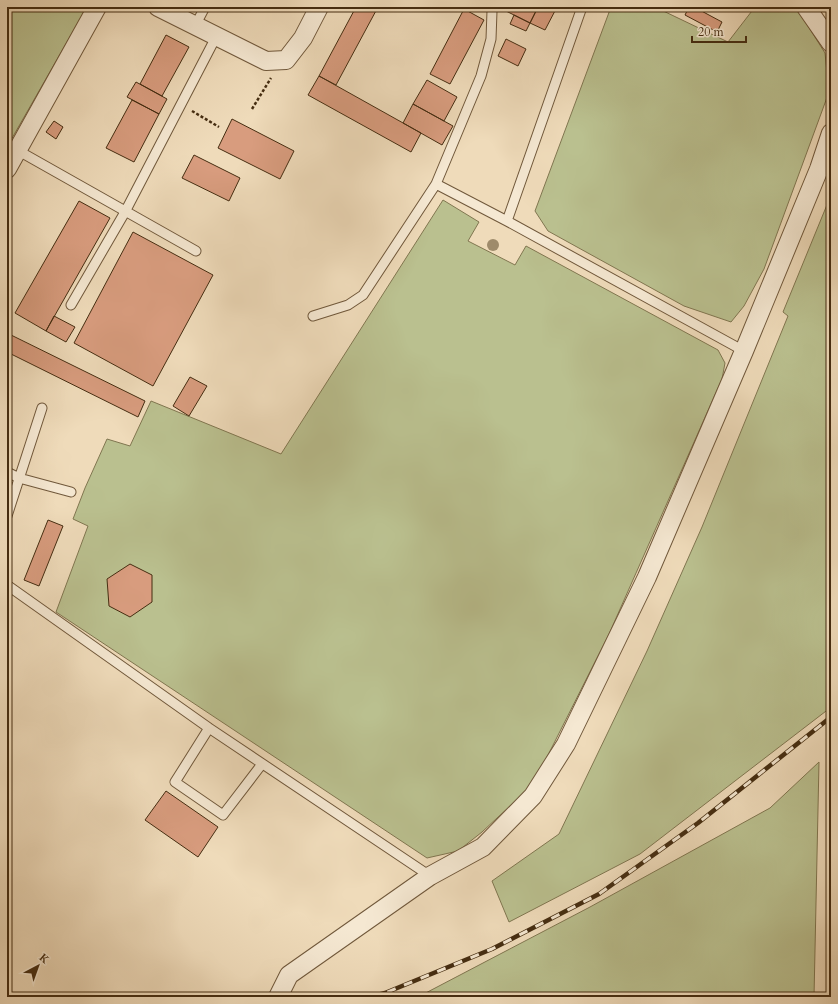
<svg xmlns="http://www.w3.org/2000/svg" width="838" height="1004" font-family="Cardo,serif">
  <rect width="100%" height="100%" fill="#efdbba"/>
  <filter id="stains"><feTurbulence type="fractalNoise" baseFrequency=".005" numOctaves="4"/><feColorMatrix values="0 0 0 0 .2 0 0 0 0 .09 0 0 0 0 .02 0 0 0 .5 -.17"/></filter>
  <radialGradient id="worn" r=".72"><stop offset=".6" stop-color="#630" stop-opacity="0"/><stop offset="1" stop-color="#630" stop-opacity=".3"/></radialGradient>
  <path fill="#bac08f" stroke="#807650" d="M 7,7 L 87,7 L 7,147 Z
    M 611,7 L 655,7 L 728,42 L 755,7 L 796,7 L 825,53 L 829,92 L 764,269 L 744,306 L 731,322 L 684,306 L 548,231 L 535,211 Z
    M 831,195 L 831,704 L 830,708 L 640,854 L 509,922 L 492,881 L 559,834 L 647,651 L 702,527 L 788,316 L 783,312 Z
    M 443,200 L 479,222 L 468,241 L 515,265 L 526,246 L 718,350 L 725,363 L 722,379 L 609,634 L 544,763 L 527,790 L 482,832 L 458,851 L 427,858 L 56,612 L 88,526 L 73,519 L 85,488 L 107,439 L 130,446 L 151,401 L 281,454 Z
    M 819,762 L 814,997 L 418,997 L 590,907 L 770,808 Z"/>
  <path fill="#d89c7e" stroke="#452d11" d="M 356,7 L 378,7 L 336,85 L 319,76 Z
    M 501,7 L 538,7 L 530,23 L 500,8 Z
    M 538,7 L 557,7 L 545,30 L 530,23 Z
    M 689,7 L 694,7 L 722,22 L 717,32 L 685,15 Z
    M 464,9 L 484,20 L 450,84 L 430,74 Z
    M 514,15 L 530,23 L 526,31 L 510,24 Z
    M 166,35 L 189,47 L 162,96 L 140,84 Z
    M 506,39 L 526,49 L 518,66 L 498,56 Z
    M 319,76 L 421,133 L 411,152 L 308,95 Z
    M 427,80 L 457,97 L 444,121 L 413,104 Z
    M 136,82 L 167,99 L 159,114 L 127,97 Z
    M 132,100 L 159,114 L 134,162 L 106,148 Z
    M 413,104 L 453,126 L 442,145 L 403,123 Z
    M 232,119 L 294,151 L 280,179 L 218,148 Z
    M 54,121 L 63,127 L 56,139 L 46,132 Z
    M 194,155 L 240,178 L 229,201 L 182,178 Z
    M 79,201 L 110,218 L 46,331 L 15,313 Z
    M 133,232 L 213,275 L 153,386 L 74,343 Z
    M 54,316 L 75,327 L 66,342 L 46,331 Z
    M 11,335 L 145,401 L 138,417 L 7,352 L 7,343 Z
    M 190,377 L 207,386 L 189,416 L 173,406 Z
    M 48,520 L 63,526 L 39,586 L 24,580 Z
    M 130,564 L 152,575 L 152,602 L 130,617 L 109,606 L 107,579 Z
    M 166,791 L 218,827 L 198,857 L 145,820 Z"/>
  <g fill="none" stroke-linecap="round" stroke-linejoin="round">
    <defs>
      <path id="lane" d="M 195,26 L 205,7
        M 17,150 L 196,251
        M 436,184 L 507,221 L 744,351
        M 507,221 L 582,7
        M 71,305 L 125,212 L 216,37
        M 313,316 L 348,305 L 363,295 L 436,184 L 481,76 L 491,39 L 492,11 L 490,7
        M 7,472 L 19,478 L 71,492
        M 7,516 L 42,408
        M 7,585 L 209,728 L 430,876
        M 209,728 L 175,782 L 223,815 L 262,764"/>
      <path id="street" d="M 158,7 L 266,61 L 286,60 L 303,38 L 319,7
        M 806,7 L 831,43
        M 7,169 L 97,7
        M 278,997 L 289,975 L 430,876 L 483,847 L 533,796 L 566,744 L 647,577 L 744,351 L 819,169 L 831,133"/>
    </defs>
    <use href="#lane" stroke="#70583b" stroke-width="11"/>
    <use href="#street" stroke="#70583b" stroke-width="20"/>
    <path stroke="#452d11" stroke-width="2.5" stroke-dasharray="3 2" stroke-linecap="butt" d="M 252,109 L 271,78
      M 192,111 L 219,127"/>
    <use href="#lane" stroke="#f5e8d2" stroke-width="9"/>
    <use href="#street" stroke="#f5e8d2" stroke-width="18"/>
    <defs>
      <path id="rail" d="M 370,997 L 385,993 L 492,949 L 599,894 L 698,823 L 831,717"/>
    </defs>
    <use href="#rail" stroke="#452d11" stroke-width="4.5"/>
    <use href="#rail" stroke="#f5e8d2" stroke-width="3" stroke-dasharray="9" stroke-linecap="butt"/>
  </g>
  <circle fill="#9e8b6b" cx="493" cy="245" r="6"/>
  <rect width="838" height="1004" fill="none" stroke="#efdbba" stroke-width="24"/>
  <rect x="8" y="8" width="822" height="988" fill="none" stroke="#452d11" stroke-width="2"/>
  <rect x="12" y="12" width="814" height="980" fill="none" stroke="#452d11"/>
  <g transform="translate(38 966) rotate(41)" stroke="#f5e8d2" stroke-width="3" paint-order="stroke">
  <path d="M0-3L7 15L0 10L-7 15Z" fill="#452d11"/>
  <text y="-6" font-size="11" font-weight="bold" text-anchor="middle" fill="#452d11">K</text>
  </g>
  <path d="M692 36v6h54v-6" fill="none" stroke="#452d11" stroke-width="2"/>
  <text x="698" y="36" font-size="12" fill="#452d11" stroke="#f5e8d2" stroke-width="3" paint-order="stroke">20 m</text>
  <rect width="100%" height="100%" filter="url(#stains)"/>
  <rect width="100%" height="100%" fill="url(#worn)"/>
</svg>
